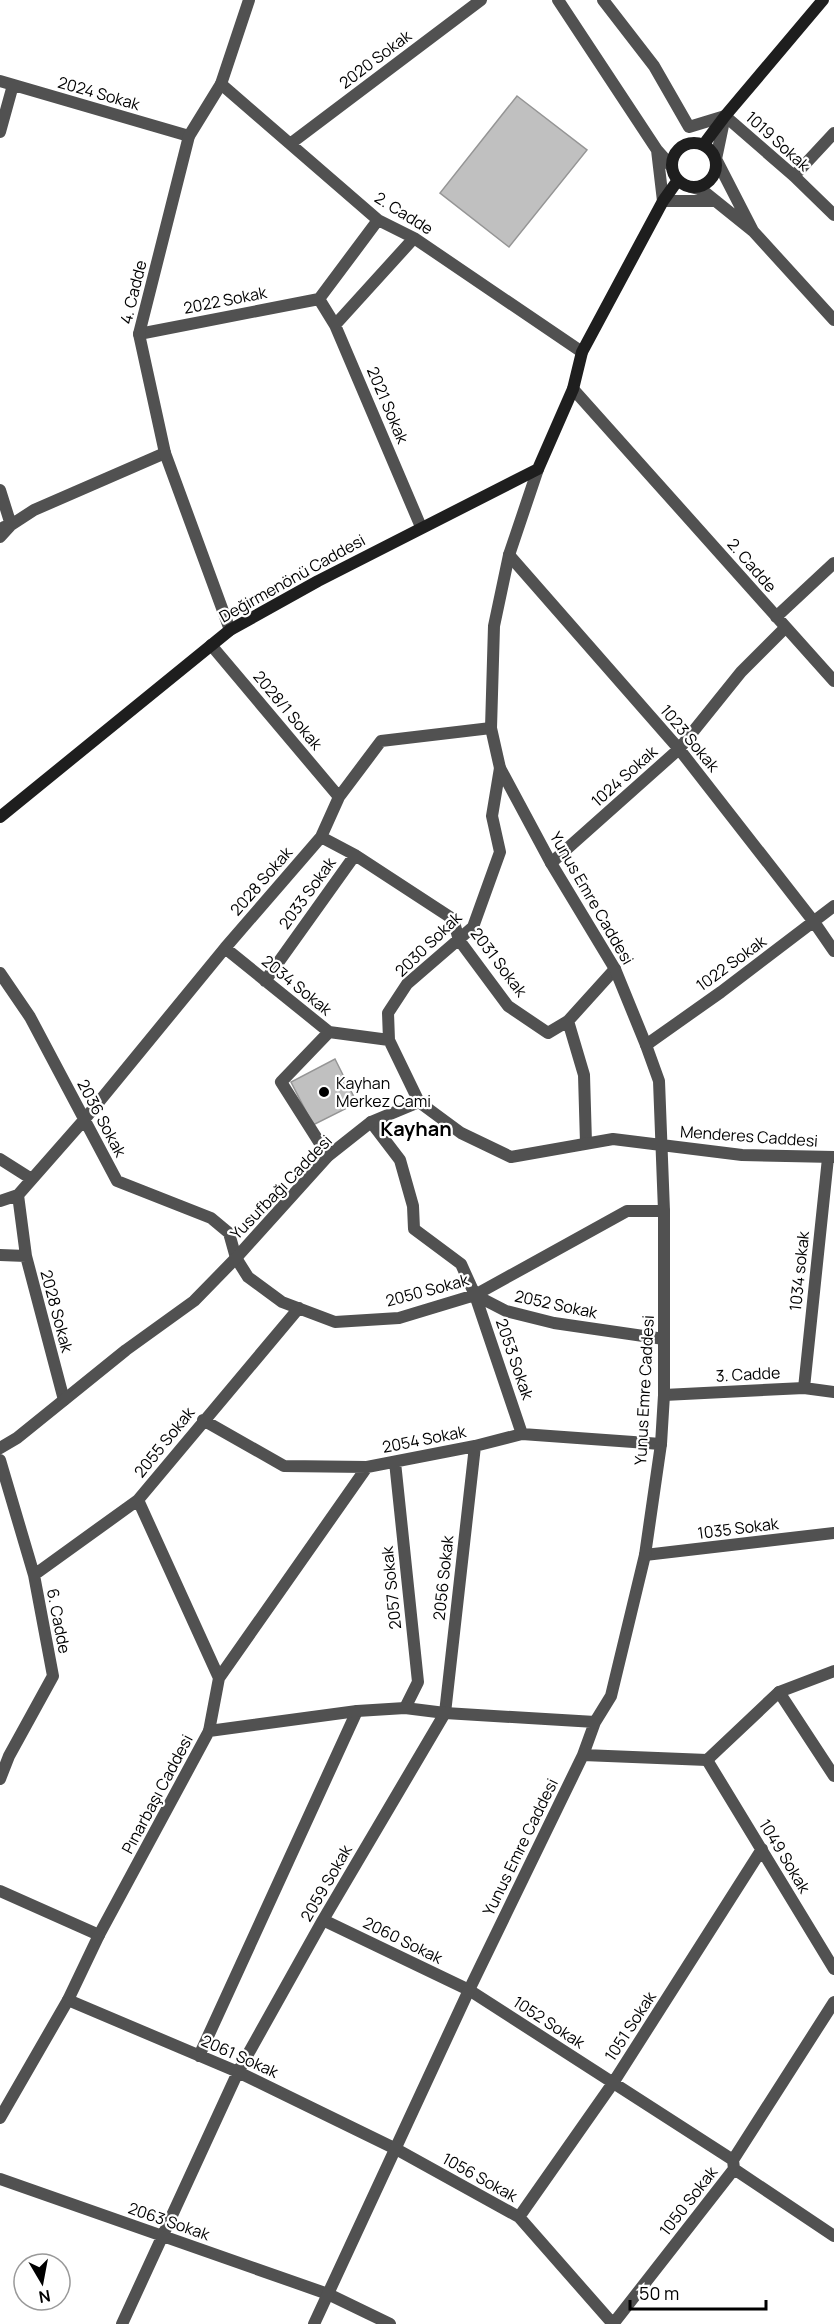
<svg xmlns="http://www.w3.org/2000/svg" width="834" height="2324" font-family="Manrope,sans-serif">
  <rect width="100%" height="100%" fill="#fff"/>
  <path fill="#c0c0c0" stroke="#959595" stroke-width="1.5" d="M 517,96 L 587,150 L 509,247 L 440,193 Z
    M 335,1059 L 357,1103 L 313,1125 L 291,1082 Z"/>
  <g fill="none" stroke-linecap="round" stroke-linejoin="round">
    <path stroke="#515151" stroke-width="12" d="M 0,81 L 189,136
      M 221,84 L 378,220 L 414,238 L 582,352
      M 725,116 L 794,176 L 834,215
      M 0,132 L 13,85
      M 290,144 L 481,0
      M 794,176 L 834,133
      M 319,299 L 335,325 L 421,527
      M 319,299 L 378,220
      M 335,325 L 414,238
      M 139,334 L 319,299
      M 573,389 L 834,681
      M 0,490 L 11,525 L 4,527
      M 0,537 L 11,525 L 34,510 L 165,453
      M 509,555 L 679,749 L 814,922 L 834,951
      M 776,617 L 834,563
      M 211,645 L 339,797
      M 321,837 L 355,855 L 453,919 L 459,940 L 508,1006 L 548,1033 L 568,1021 L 615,969
      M 551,863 L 679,749 L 741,672 L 785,628
      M 225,948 L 329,1032 L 389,1040
      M 0,973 L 30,1017 L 117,1181 L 211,1218 L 229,1233 L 236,1258 L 248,1277 L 282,1302 L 335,1322 L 399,1318 L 475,1295 L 627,1211 L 664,1211
      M 265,981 L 355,855
      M 568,1021 L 584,1075 L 586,1143
      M 646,1045 L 721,992 L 834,906
      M 419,1102 L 389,1040 L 388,1013 L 407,984 L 473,927 L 500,852 L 492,816 L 500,768
      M 371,1122 L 400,1160 L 413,1206 L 414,1229 L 461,1264 L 475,1295 L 522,1434
      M 328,1156 L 281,1082 L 329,1032
      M 0,1159 L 30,1178
      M 18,1195 L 26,1256 L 64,1400
      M 0,1201 L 18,1195 L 84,1120 L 225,948 L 321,837 L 339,797 L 381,741 L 491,728
      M 0,1255 L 26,1256
      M 475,1295 L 506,1311 L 554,1323 L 664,1339
      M 804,1388 L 828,1158
      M 664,1395 L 804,1388 L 834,1392
      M 203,1420 L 284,1466 L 367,1467 L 475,1446 L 522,1434 L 661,1444
      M 0,1460 L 34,1575 L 53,1676 L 9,1756 L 0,1779
      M 395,1462 L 418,1682 L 405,1708
      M 138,1500 L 219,1678 L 209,1731
      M 645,1555 L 834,1533
      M 34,1575 L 138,1500 L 299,1308
      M 219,1678 L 367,1467
      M 779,1692 L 834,1776
      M 707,1760 L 834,1969
      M 0,1891 L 99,1935
      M 323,1920 L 469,1990 L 733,2160
      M 68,2000 L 238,2072 L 396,2149 L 519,2217 L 613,2324
      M 199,2056 L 357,1711
      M 734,2169 L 834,2236
      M 0,2179 L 328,2294 L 390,2324
      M 519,2217 L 613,2083 L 762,1849
      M 122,2324 L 238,2072 L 323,1920 L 445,1713 L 475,1446
      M 613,2324 L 734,2169 L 733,2160 L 834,2002"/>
    <path stroke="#515151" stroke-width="12" d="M 558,0 L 657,150 L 672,167
      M 603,0 L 654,66 L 689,127 L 725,116 L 716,159 L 753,231
      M 657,150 L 663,201 L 716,201
      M 691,187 L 702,190 L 753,231 L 834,320
      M 230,630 L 165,453 L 139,334 L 189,136 L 221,84 L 249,0
      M 0,1448 L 17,1438 L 126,1350 L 194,1301 L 236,1258 L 328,1156 L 371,1122 L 419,1102 L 461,1133 L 511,1157 L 613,1139 L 742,1155 L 834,1157
      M 583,1755 L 707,1760 L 779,1692 L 834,1671
      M 0,2118 L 68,2000 L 99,1935 L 209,1731 L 357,1711 L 405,1708 L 445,1713 L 595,1722
      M 314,2324 L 469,1990 L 583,1755 L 595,1722 L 611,1696 L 645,1555 L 661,1444 L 664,1395 L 664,1211 L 659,1081 L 646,1045 L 615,969 L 551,863 L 500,768 L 491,728 L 494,626 L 509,555 L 538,469"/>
    <path stroke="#1e1e1e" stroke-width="12" d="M672 165a22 22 0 1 1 44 0a22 22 0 1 1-44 0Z
      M 704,144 L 725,116 L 823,0
      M 0,817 L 230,630 L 318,581 L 538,469 L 573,389 L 582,352 L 663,201 L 678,180"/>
  </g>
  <circle fill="#000" stroke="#fff" stroke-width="2" cx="324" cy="1092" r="6"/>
  <g text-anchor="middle" stroke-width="4.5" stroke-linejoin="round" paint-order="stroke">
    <g font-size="16" fill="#000" stroke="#fff">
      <text transform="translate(375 59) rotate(-37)" y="6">2020 Sokak</text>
      <text transform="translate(99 93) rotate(16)" y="6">2024 Sokak</text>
      <text transform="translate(778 141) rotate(42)" y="6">1019 Sokak</text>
      <text transform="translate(404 213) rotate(32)" y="6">2. Cadde</text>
      <text transform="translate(133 292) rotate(-76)" y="6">4. Cadde</text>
      <text transform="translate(225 300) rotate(-11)" y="6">2022 Sokak</text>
      <text transform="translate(388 405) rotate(67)" y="6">2021 Sokak</text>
      <text transform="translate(752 565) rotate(49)" y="6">2. Cadde</text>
      <text transform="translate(292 578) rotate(-29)" y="6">Değirmenönü Caddesi</text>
      <text transform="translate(288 710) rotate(50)" y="6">2028/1 Sokak</text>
      <text transform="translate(690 738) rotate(50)" y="6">1023 Sokak</text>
      <text transform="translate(624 776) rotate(-42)" y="6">1024 Sokak</text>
      <text transform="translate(261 881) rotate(-49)" y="6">2028 Sokak</text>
      <text transform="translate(307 893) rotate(-54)" y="6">2033 Sokak</text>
      <text transform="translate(592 898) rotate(60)" y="6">Yunus Emre Caddesi</text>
      <text transform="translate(428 944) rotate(-44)" y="6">2030 Sokak</text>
      <text transform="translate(499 962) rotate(53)" y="6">2031 Sokak</text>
      <text transform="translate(731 963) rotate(-36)" y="6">1022 Sokak</text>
      <text transform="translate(297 985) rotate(39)" y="6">2034 Sokak</text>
      <text transform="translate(102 1118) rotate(62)" y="6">2036 Sokak</text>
      <text transform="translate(749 1136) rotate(4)" y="6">Menderes Caddesi</text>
      <text transform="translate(281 1187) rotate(-46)" y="6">Yusufbağı Caddesi</text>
      <text transform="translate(799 1271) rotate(-84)" y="6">1034 sokak</text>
      <text transform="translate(427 1290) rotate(-15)" y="6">2050 Sokak</text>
      <text transform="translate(556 1304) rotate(12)" y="6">2052 Sokak</text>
      <text transform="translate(57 1311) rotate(75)" y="6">2028 Sokak</text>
      <text transform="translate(515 1359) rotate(71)" y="6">2053 Sokak</text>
      <text transform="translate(748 1374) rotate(-3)" y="6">3. Cadde</text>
      <text transform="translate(644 1390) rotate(-87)" y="6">Yunus Emre Caddesi</text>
      <text transform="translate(424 1439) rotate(-11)" y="6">2054 Sokak</text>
      <text transform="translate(164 1442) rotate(-51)" y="6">2055 Sokak</text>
      <text transform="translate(738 1528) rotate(-7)" y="6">1035 Sokak</text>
      <text transform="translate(443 1578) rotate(-84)" y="6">2056 Sokak</text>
      <text transform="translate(391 1588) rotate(-96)" y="6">2057 Sokak</text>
      <text transform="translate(59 1621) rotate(79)" y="6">6. Cadde</text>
      <text transform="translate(157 1794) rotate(-62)" y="6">Pınarbaşı Caddesi</text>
      <text transform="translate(520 1847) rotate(-64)" y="6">Yunus Emre Caddesi</text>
      <text transform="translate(785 1856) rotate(59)" y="6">1049 Sokak</text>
      <text transform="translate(326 1883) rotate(-60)" y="6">2059 Sokak</text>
      <text transform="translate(403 1940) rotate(26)" y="6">2060 Sokak</text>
      <text transform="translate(549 2022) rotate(33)" y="6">1052 Sokak</text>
      <text transform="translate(630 2026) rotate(-57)" y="6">1051 Sokak</text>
      <text transform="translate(240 2056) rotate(24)" y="6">2061 Sokak</text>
      <text transform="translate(480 2177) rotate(29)" y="6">1056 Sokak</text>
      <text transform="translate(688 2201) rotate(-52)" y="6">1050 Sokak</text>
      <text transform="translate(169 2221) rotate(19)" y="6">2063 Sokak</text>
    </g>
    <g font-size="16" fill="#000" stroke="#fff" text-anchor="start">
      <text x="336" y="1089">Kayhan<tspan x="336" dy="18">Merkez Cami</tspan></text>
    </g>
    <g font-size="20" font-weight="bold" fill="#000" stroke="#fff">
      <text x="416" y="1136">Kayhan</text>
    </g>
  </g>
  <g transform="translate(42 2282) rotate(170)"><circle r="28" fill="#ffffff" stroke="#999999" stroke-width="1.5"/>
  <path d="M0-4.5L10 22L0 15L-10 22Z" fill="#000000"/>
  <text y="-9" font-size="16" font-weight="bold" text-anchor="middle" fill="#000000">N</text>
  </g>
  <path d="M630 2300v9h136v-9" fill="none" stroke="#000000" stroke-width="3"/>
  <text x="639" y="2300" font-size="18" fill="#000000" stroke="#ffffff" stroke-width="4.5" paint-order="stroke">50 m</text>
</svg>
